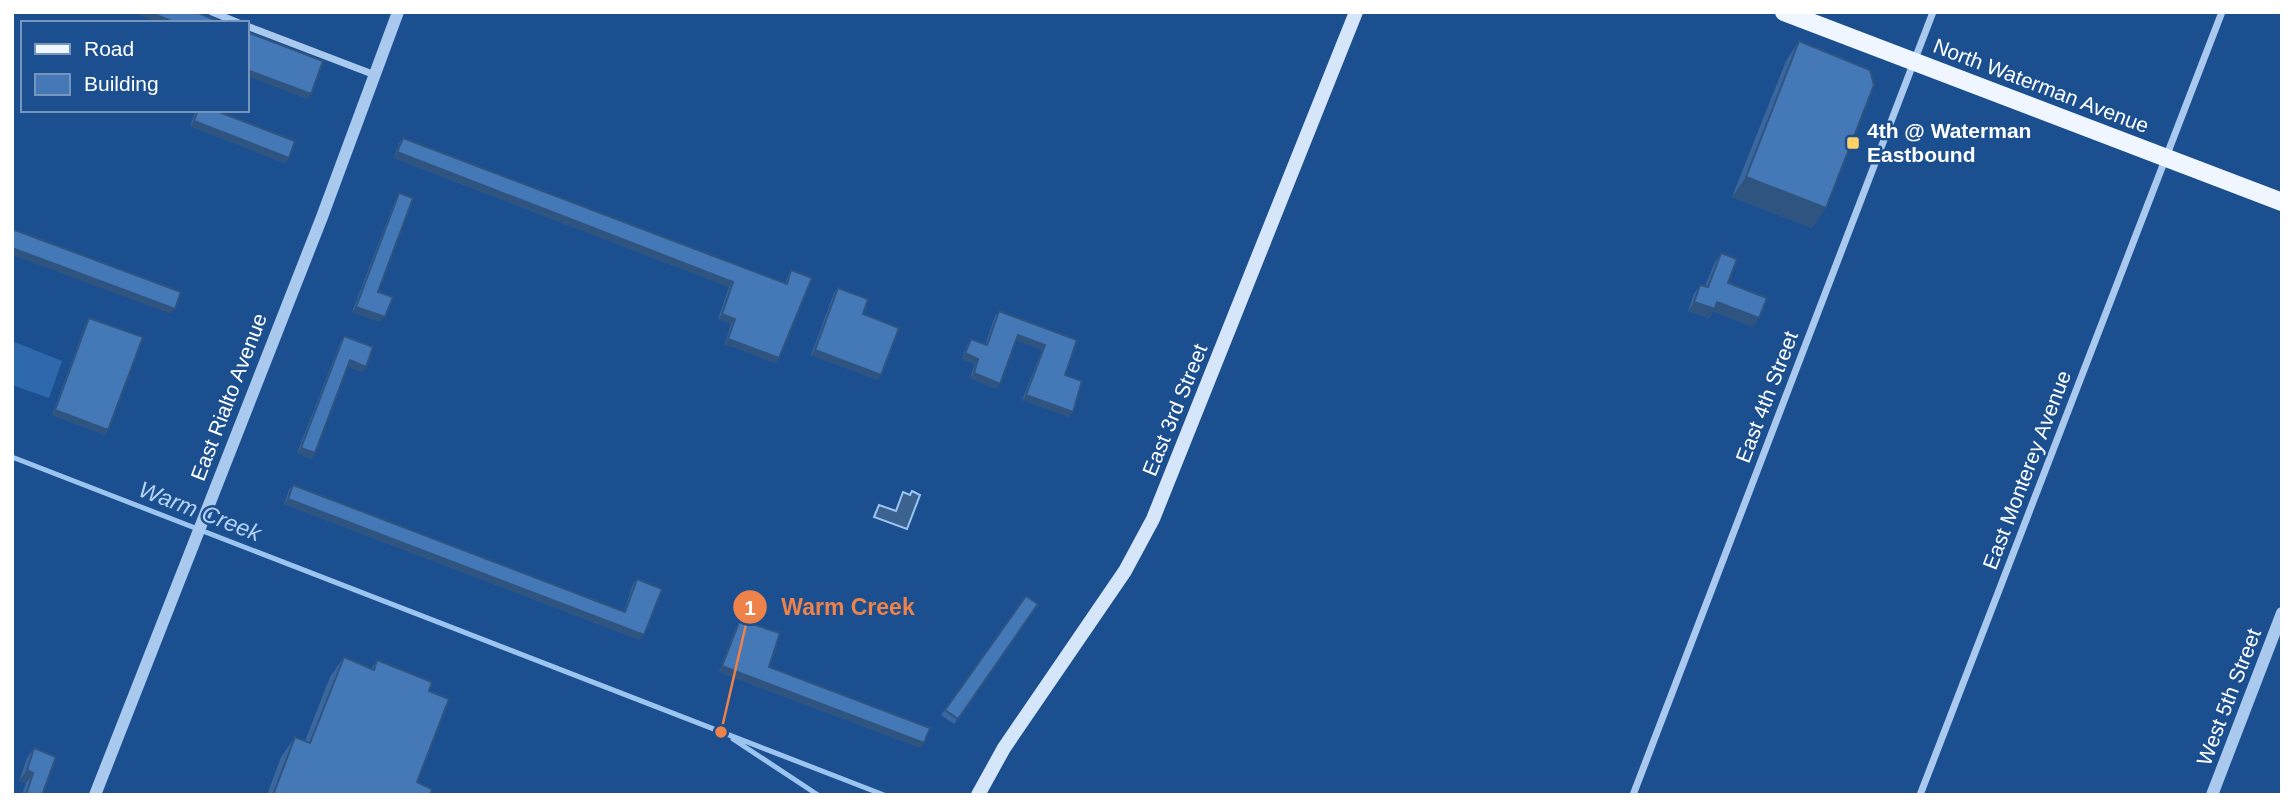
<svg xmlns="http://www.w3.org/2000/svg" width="2294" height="807" font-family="Helvetica,sans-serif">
  <rect width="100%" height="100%" fill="#1b4f8f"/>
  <path fill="#2e69ad" d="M 12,341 L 62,361 L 49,398 L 12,385 Z"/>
  <path fill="#3c6290" stroke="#9cc4f0" stroke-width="2" d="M 912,491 L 920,495 L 907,529 L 874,517 L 879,505 L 896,511 L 903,492 L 910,495 Z"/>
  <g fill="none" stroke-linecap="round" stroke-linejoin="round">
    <path stroke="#9cc4f0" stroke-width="5" d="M 12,457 L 884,795
      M 733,739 L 818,795"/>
    <path stroke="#a9c9ee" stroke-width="7" d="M 212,12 L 239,23
      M 247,26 L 375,75
      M 1633,795 L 1933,12
      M 1920,795 L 2222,12"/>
    <path stroke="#a9c9ee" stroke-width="12" d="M 95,795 L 322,217 L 398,12
      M 2212,795 L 2282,613"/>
    <path stroke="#d6e6fa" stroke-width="14" d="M 978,795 L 1004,748 L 1125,571 L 1153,519 L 1356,12"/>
    <path stroke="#f0f6ff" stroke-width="18" d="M 1784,12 L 2282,202"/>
  </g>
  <path fill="#3a679d" d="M 1799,41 L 1812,228 L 1732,197 L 1786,61 Z
    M 196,110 L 214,110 L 289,158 L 285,163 L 190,126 Z
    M 403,138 L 785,284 L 788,276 L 791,270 L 779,358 L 775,363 L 725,344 L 731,324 L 718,319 L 729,287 L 394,158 L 399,143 Z
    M 399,193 L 378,292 L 381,322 L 352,312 L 396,198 Z
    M 1721,253 L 1728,283 L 1753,327 L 1713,311 L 1709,318 L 1688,311 L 1694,294 L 1700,285 L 1705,286 L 1715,262 Z
    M 838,288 L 863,314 L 878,380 L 811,355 L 834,293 Z
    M 999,311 L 1077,340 L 1065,375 L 1069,417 L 1022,400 L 1042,350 L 1016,340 L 996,389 L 970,378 L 975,364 L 962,359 L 967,345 L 971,339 L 985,345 L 995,316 Z
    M 89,318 L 105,435 L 52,415 L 86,323 Z
    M 344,336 L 362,372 L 348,366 L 315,453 L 311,459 L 297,453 L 341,341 Z
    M 293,485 L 624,611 L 633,584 L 637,579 L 640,640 L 284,504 L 289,490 Z
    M 1026,596 L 1038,604 L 954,724 L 941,715 Z
    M 740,620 L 769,667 L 921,748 L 719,672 L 737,625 Z
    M 344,657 L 371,669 L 377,660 L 429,691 L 417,782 L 430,795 L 267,795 L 281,757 L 295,737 L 305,741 L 330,677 Z
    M 34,748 L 42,795 L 22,795 L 26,783 L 19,781 L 27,758 Z"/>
  <path fill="#305480" d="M 132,12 L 149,12 L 176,23 L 159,23 Z
    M 247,70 L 311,94 L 307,99 L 247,76 Z
    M 194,121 L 289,158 L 285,163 L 190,126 Z
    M 397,152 L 733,282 L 729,287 L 394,158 Z
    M 1746,177 L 1826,208 L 1812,228 L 1732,197 Z
    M 12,248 L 175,309 L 171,314 L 12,255 Z
    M 1694,302 L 1717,302 L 1759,318 L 1753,327 L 1713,311 L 1709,318 L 1688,311 Z
    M 356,307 L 385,317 L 381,322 L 352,312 Z
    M 722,314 L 735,319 L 731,324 L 718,319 Z
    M 1018,335 L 1045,345 L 1042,350 L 1015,340 Z
    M 728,339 L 779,358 L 775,363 L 725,344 Z
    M 815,350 L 881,375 L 878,380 L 811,355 Z
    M 965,353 L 978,359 L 975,364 L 962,359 Z
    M 350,360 L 366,367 L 362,372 L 346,366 Z
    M 974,373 L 1000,384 L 996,389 L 970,378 Z
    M 1026,395 L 1073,412 L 1069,417 L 1022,400 Z
    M 55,410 L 108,430 L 105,435 L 52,415 Z
    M 301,448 L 315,453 L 311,459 L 297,453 Z
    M 288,499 L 644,635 L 640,640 L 284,504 Z
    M 722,666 L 924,743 L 921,748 L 719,672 Z
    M 27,770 L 33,773 L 26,783 L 19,781 Z"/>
  <path fill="#4478b7" stroke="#305480" stroke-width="2" d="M 149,12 L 196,12 L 223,23 L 176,23 Z
    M 247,32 L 323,61 L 311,94 L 247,70 Z
    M 1799,41 L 1870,70 L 1874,85 L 1826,208 L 1746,177 Z
    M 198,110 L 214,110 L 295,141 L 289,158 L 194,121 Z
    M 403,138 L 787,284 L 791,270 L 812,278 L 779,358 L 728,339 L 735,319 L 722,314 L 733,282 L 397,152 Z
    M 399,193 L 413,198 L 378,292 L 393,297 L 385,317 L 356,307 Z
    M 12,229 L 181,292 L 175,309 L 12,248 Z
    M 1721,253 L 1737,259 L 1728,283 L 1767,298 L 1759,318 L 1717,302 L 1715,309 L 1694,302 L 1700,285 L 1708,287 Z
    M 838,288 L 868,299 L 863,314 L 899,328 L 881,375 L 815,350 Z
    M 999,311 L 1077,340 L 1065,375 L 1082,381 L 1073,412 L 1026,395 L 1045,345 L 1018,335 L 1000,384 L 974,373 L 978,359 L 965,353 L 971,339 L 987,345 Z
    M 89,318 L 143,337 L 108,430 L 55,410 Z
    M 344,336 L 373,347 L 366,367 L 350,360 L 315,453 L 301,448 Z
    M 293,485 L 625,612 L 637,579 L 662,589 L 644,635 L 288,499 Z
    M 1026,596 L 1038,604 L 958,719 L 945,710 Z
    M 740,620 L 780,633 L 769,667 L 930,728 L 924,743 L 722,666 Z
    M 344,657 L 374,670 L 377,660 L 432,682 L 429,691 L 449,699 L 417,782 L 432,789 L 430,795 L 273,795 L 295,737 L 310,743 Z
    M 34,748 L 56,757 L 42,795 L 26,795 L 33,773 L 27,770 Z"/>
  <rect fill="#ffd166" stroke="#1b4f8f" stroke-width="2.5" x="1846" y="136" width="14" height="14" rx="3.5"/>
  <g text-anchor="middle" stroke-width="5" stroke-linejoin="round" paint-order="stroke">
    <g font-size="21" fill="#fff" stroke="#1b4f8f">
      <text transform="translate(2041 86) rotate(21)" y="7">North Waterman Avenue</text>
      <text transform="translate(229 397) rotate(-69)" y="7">East Rialto Avenue</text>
      <text transform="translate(1767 397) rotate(-69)" y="7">East 4th Street</text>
      <text transform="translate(1175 410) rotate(-68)" y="7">East 3rd Street</text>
      <text transform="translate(2027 470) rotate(-69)" y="7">East Monterey Avenue</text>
      <text transform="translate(2229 697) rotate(-69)" y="7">West 5th Street</text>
    </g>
    <g font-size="21" font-weight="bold" fill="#fff" stroke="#1b4f8f" text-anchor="start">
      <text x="1867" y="138">4th @ Waterman<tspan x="1867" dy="24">Eastbound</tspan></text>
    </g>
    <g font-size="23" font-style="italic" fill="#b5d3f5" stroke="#1b4f8f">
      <text transform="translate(200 511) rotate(21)" y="8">Warm Creek</text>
    </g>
  </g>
  <path fill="none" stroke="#ee8249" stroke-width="2.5" d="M721 732L750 607"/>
  <g fill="#ee8249" stroke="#1b4f8f" stroke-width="2.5">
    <circle cx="721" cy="732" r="7"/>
    <circle cx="750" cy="607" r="18"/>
  </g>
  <g font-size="21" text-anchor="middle" font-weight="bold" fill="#fff">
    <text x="750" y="615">1</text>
  </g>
  <g font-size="23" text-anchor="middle" font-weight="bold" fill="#ee8249" stroke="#1b4f8f" stroke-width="5" stroke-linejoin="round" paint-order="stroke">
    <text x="848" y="615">Warm Creek</text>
  </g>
  <rect width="2294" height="807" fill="none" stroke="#ffffff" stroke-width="28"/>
  <rect x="21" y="21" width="228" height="91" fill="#1b4f8f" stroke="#7695bc" stroke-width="2"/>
  <rect x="35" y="44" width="35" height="10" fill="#f0f6ff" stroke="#7695bc" stroke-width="2"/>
  <text x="84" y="56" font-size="21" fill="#ffffff">Road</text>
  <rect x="35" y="74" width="35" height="21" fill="#4478b7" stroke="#7695bc" stroke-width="2"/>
  <text x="84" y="91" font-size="21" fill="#ffffff">Building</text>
</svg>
